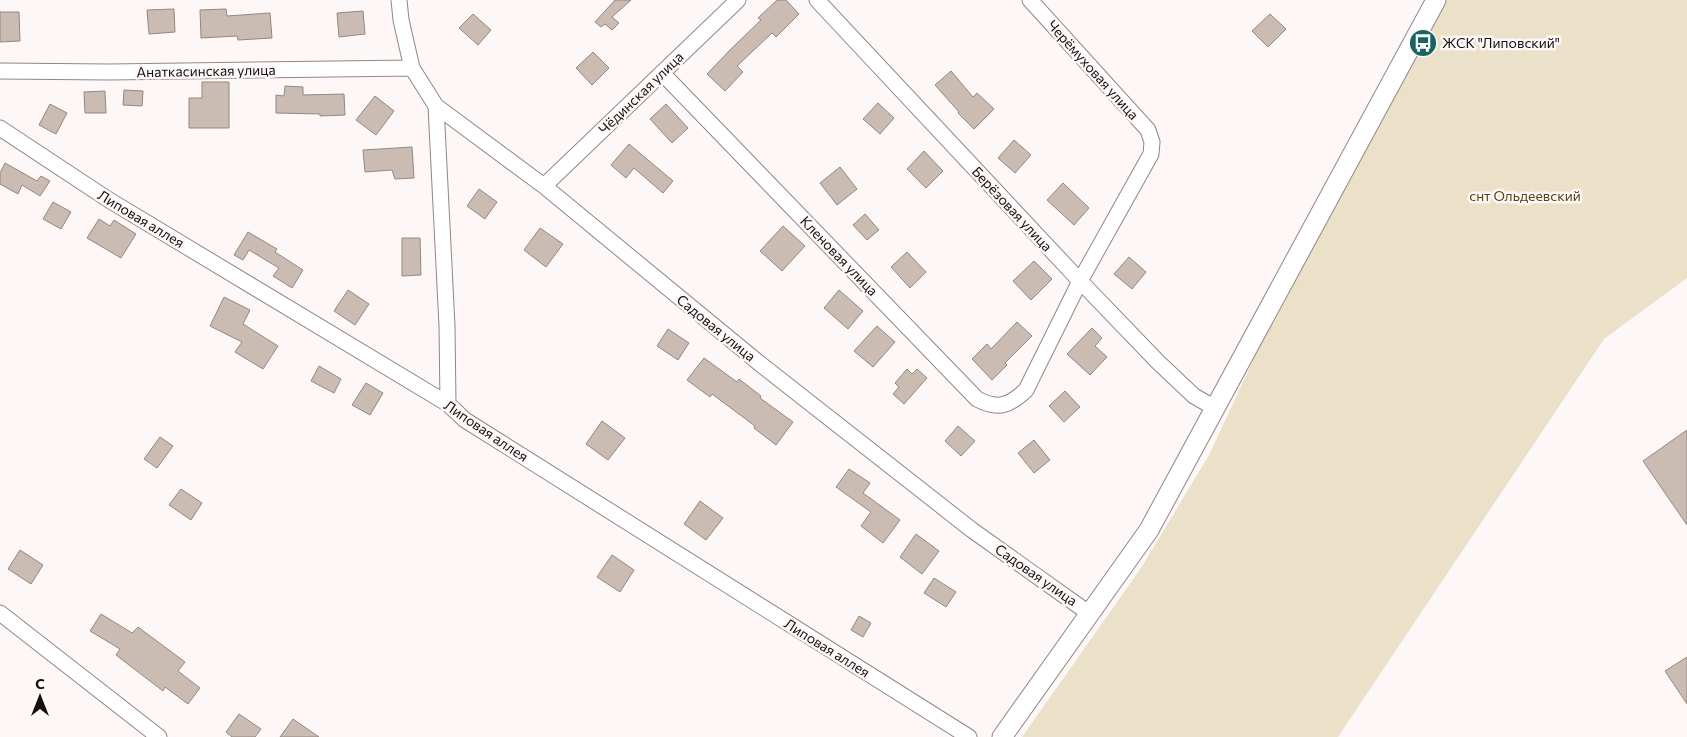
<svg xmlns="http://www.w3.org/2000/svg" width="1687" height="737" font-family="Commissioner,sans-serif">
  <rect width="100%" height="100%" fill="#fef7f7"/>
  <path fill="#ebe1c8" d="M 1447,0 L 1687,0 L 1687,278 L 1604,339 L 1338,737 L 1022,737 L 1141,568 L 1209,455 L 1262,341 Z"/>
  <path fill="#cabcb3" stroke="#95877f" d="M 615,0 L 631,0 L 612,17 L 619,23 L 612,30 L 605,24 L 601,27 L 595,22 Z
    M 777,0 L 786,0 L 799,14 L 776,37 L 772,33 L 737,66 L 743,72 L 725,91 L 707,74 L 730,50 L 761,20 L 758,18 Z
    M 174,9 L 175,32 L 149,34 L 147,10 Z
    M 226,9 L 227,16 L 270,13 L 272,38 L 238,40 L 237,36 L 201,38 L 200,10 Z
    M 363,11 L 365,34 L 339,37 L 337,13 Z
    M 0,12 L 19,12 L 20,41 L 0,42 Z
    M 473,14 L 491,30 L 478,45 L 459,28 Z
    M 1270,14 L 1286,29 L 1268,47 L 1252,31 Z
    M 593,52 L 609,68 L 592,85 L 576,68 Z
    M 951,71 L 973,97 L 977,93 L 994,109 L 974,129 L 958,113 L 959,112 L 935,85 Z
    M 202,82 L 229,82 L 229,128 L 189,128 L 189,98 L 202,98 Z
    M 285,86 L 303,87 L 303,95 L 344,94 L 345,115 L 320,116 L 320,114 L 276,113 L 276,95 L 284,96 Z
    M 124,90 L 143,91 L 142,106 L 123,105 Z
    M 105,91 L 106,113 L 85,113 L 84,92 Z
    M 375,96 L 394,111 L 376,135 L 356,120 Z
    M 878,103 L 894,118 L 880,134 L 863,119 Z
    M 50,104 L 67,113 L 56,134 L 39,125 Z
    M 666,104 L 688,128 L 672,143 L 650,119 Z
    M 1014,140 L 1031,155 L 1015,173 L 998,158 Z
    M 629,144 L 673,181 L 663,193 L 634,168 L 626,178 L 611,165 Z
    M 412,147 L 414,178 L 395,179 L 392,170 L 365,172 L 363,150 Z
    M 924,151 L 943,171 L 926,188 L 907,169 Z
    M 5,163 L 37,181 L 41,176 L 50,181 L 40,196 L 22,185 L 18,194 L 0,184 L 0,173 Z
    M 840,167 L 857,189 L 837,205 L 820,183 Z
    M 1063,183 L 1089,208 L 1074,225 L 1047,200 Z
    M 479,189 L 497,202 L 485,219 L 467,206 Z
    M 53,202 L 71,212 L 61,229 L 43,219 Z
    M 865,214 L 879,230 L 867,240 L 853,225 Z
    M 99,219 L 110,226 L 114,220 L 136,234 L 121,258 L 87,238 Z
    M 783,226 L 805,246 L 782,271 L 760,251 Z
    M 540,228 L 563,244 L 546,267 L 524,250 Z
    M 248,232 L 277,249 L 275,252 L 303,270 L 292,288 L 273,276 L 279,268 L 249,250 L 243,260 L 234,255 Z
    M 402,238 L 420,238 L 421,275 L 402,276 Z
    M 907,252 L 926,272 L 910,288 L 891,267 Z
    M 1129,257 L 1146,272 L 1132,289 L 1114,274 Z
    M 1034,261 L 1052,279 L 1031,300 L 1013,281 Z
    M 348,290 L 369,304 L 355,325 L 334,311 Z
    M 839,290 L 863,311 L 848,329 L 824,308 Z
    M 224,297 L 250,310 L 243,324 L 278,346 L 263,369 L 235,352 L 242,342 L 210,326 Z
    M 1017,322 L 1032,336 L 1005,363 L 1007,365 L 992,380 L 972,359 L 987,344 L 991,349 Z
    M 877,326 L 895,342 L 873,367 L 854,351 Z
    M 1092,328 L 1102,338 L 1095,346 L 1107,357 L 1090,375 L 1067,354 Z
    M 668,329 L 689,343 L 678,360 L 657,346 Z
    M 704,358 L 737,382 L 739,379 L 761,396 L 760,398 L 793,422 L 776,445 L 754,428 L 755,426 L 712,394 L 710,397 L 687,380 Z
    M 319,366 L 341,379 L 334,393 L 311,381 Z
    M 907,369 L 912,374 L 917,369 L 927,378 L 904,404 L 893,394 L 899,387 L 895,383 Z
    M 366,383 L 383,393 L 370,415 L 352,405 Z
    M 1065,391 L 1080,407 L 1064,422 L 1049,406 Z
    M 602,421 L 625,438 L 608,460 L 586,444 Z
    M 958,426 L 975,441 L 961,456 L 945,441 Z
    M 1687,430 L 1687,525 L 1643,461 Z
    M 160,437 L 173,446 L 157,468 L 144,459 Z
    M 1034,440 L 1050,460 L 1034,473 L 1018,453 Z
    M 849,469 L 870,483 L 863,493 L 900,520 L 883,543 L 861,526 L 871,512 L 836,487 Z
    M 181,489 L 202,503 L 191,520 L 169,505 Z
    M 700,501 L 723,518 L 706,540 L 684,524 Z
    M 916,534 L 939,551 L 922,574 L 900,557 Z
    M 20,550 L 43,565 L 31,584 L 8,569 Z
    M 612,555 L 634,570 L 620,592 L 597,577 Z
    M 934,578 L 956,592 L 946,607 L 924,593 Z
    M 101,614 L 132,633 L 138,627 L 185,662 L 178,671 L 200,688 L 188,704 L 165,687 L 163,691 L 116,655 L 120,649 L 90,631 Z
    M 859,616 L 871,623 L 863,637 L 851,630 Z
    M 1687,657 L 1687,704 L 1665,671 Z
    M 239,714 L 261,729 L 255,737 L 232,737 L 226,732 Z
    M 293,719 L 319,737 L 280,737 Z"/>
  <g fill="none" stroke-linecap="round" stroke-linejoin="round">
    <defs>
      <path id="minor" d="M 399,0 L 401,20 L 412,68 L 436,106 L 544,186 L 759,363 L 972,530 L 1090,614
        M 817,0 L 1080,281 L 1158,362 L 1194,396 L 1215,408
        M 0,71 L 110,72 L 412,68
        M 662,73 L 977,399 C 998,410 1009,406 1026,390 L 1080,281 L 1151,154 L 1152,142 L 1148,130 L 1030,0
        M 436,106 L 447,326 L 448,404
        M 0,128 L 109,200 L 448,404 L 465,420 L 969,737
        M 544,186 L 738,0
        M 0,613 L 159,737"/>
      <path id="tertiary" d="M 1002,737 L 1149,530 L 1436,0"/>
    </defs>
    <use href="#minor" stroke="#958585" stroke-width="17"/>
    <use href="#tertiary" stroke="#958585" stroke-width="21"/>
    <use href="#minor" stroke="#fff" stroke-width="15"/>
    <use href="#tertiary" stroke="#fff" stroke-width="19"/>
  </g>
  <defs>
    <symbol id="bus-disc" viewBox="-11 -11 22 22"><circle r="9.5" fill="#176562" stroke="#fef7f7"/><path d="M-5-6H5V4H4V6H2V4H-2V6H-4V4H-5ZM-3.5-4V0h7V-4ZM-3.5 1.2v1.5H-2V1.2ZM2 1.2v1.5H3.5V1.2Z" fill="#fff"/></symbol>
  </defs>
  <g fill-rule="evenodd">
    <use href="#bus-disc" x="1407" y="27" width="32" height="32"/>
  </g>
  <g text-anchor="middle" stroke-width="5" stroke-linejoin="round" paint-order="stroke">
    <g font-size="14" fill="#150f0f" stroke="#fef7f7" text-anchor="start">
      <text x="1442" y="48">ЖСК "Липовский"</text>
    </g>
    <g font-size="14" fill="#150f0f" stroke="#fef7f7">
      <text transform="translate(1093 70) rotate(48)" y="5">Черёмуховая улица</text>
      <text transform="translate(206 71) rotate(-1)" y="5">Анаткасинская улица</text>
      <text transform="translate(641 93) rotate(-44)" y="5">Чёдинская улица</text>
      <text transform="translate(1012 209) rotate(47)" y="5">Берёзовая улица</text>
      <text transform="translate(141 219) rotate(31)" y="5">Липовая аллея</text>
      <text transform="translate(839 256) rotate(46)" y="5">Кленовая улица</text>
      <text transform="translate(716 328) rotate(39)" y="5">Садовая улица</text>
      <text transform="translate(486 431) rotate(34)" y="5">Липовая аллея</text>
      <text transform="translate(1036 575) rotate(35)" y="5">Садовая улица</text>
      <text transform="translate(827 648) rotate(32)" y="5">Липовая аллея</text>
    </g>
    <g font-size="14" fill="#564415" stroke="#fef7f7">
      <text x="1525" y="201">снт Ольдеевский</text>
    </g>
  </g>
  <g transform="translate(40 697)" stroke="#fef7f7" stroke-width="4" paint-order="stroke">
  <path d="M0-4L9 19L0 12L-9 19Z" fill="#150f0f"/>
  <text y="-8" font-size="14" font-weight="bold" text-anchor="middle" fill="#150f0f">С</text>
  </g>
</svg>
